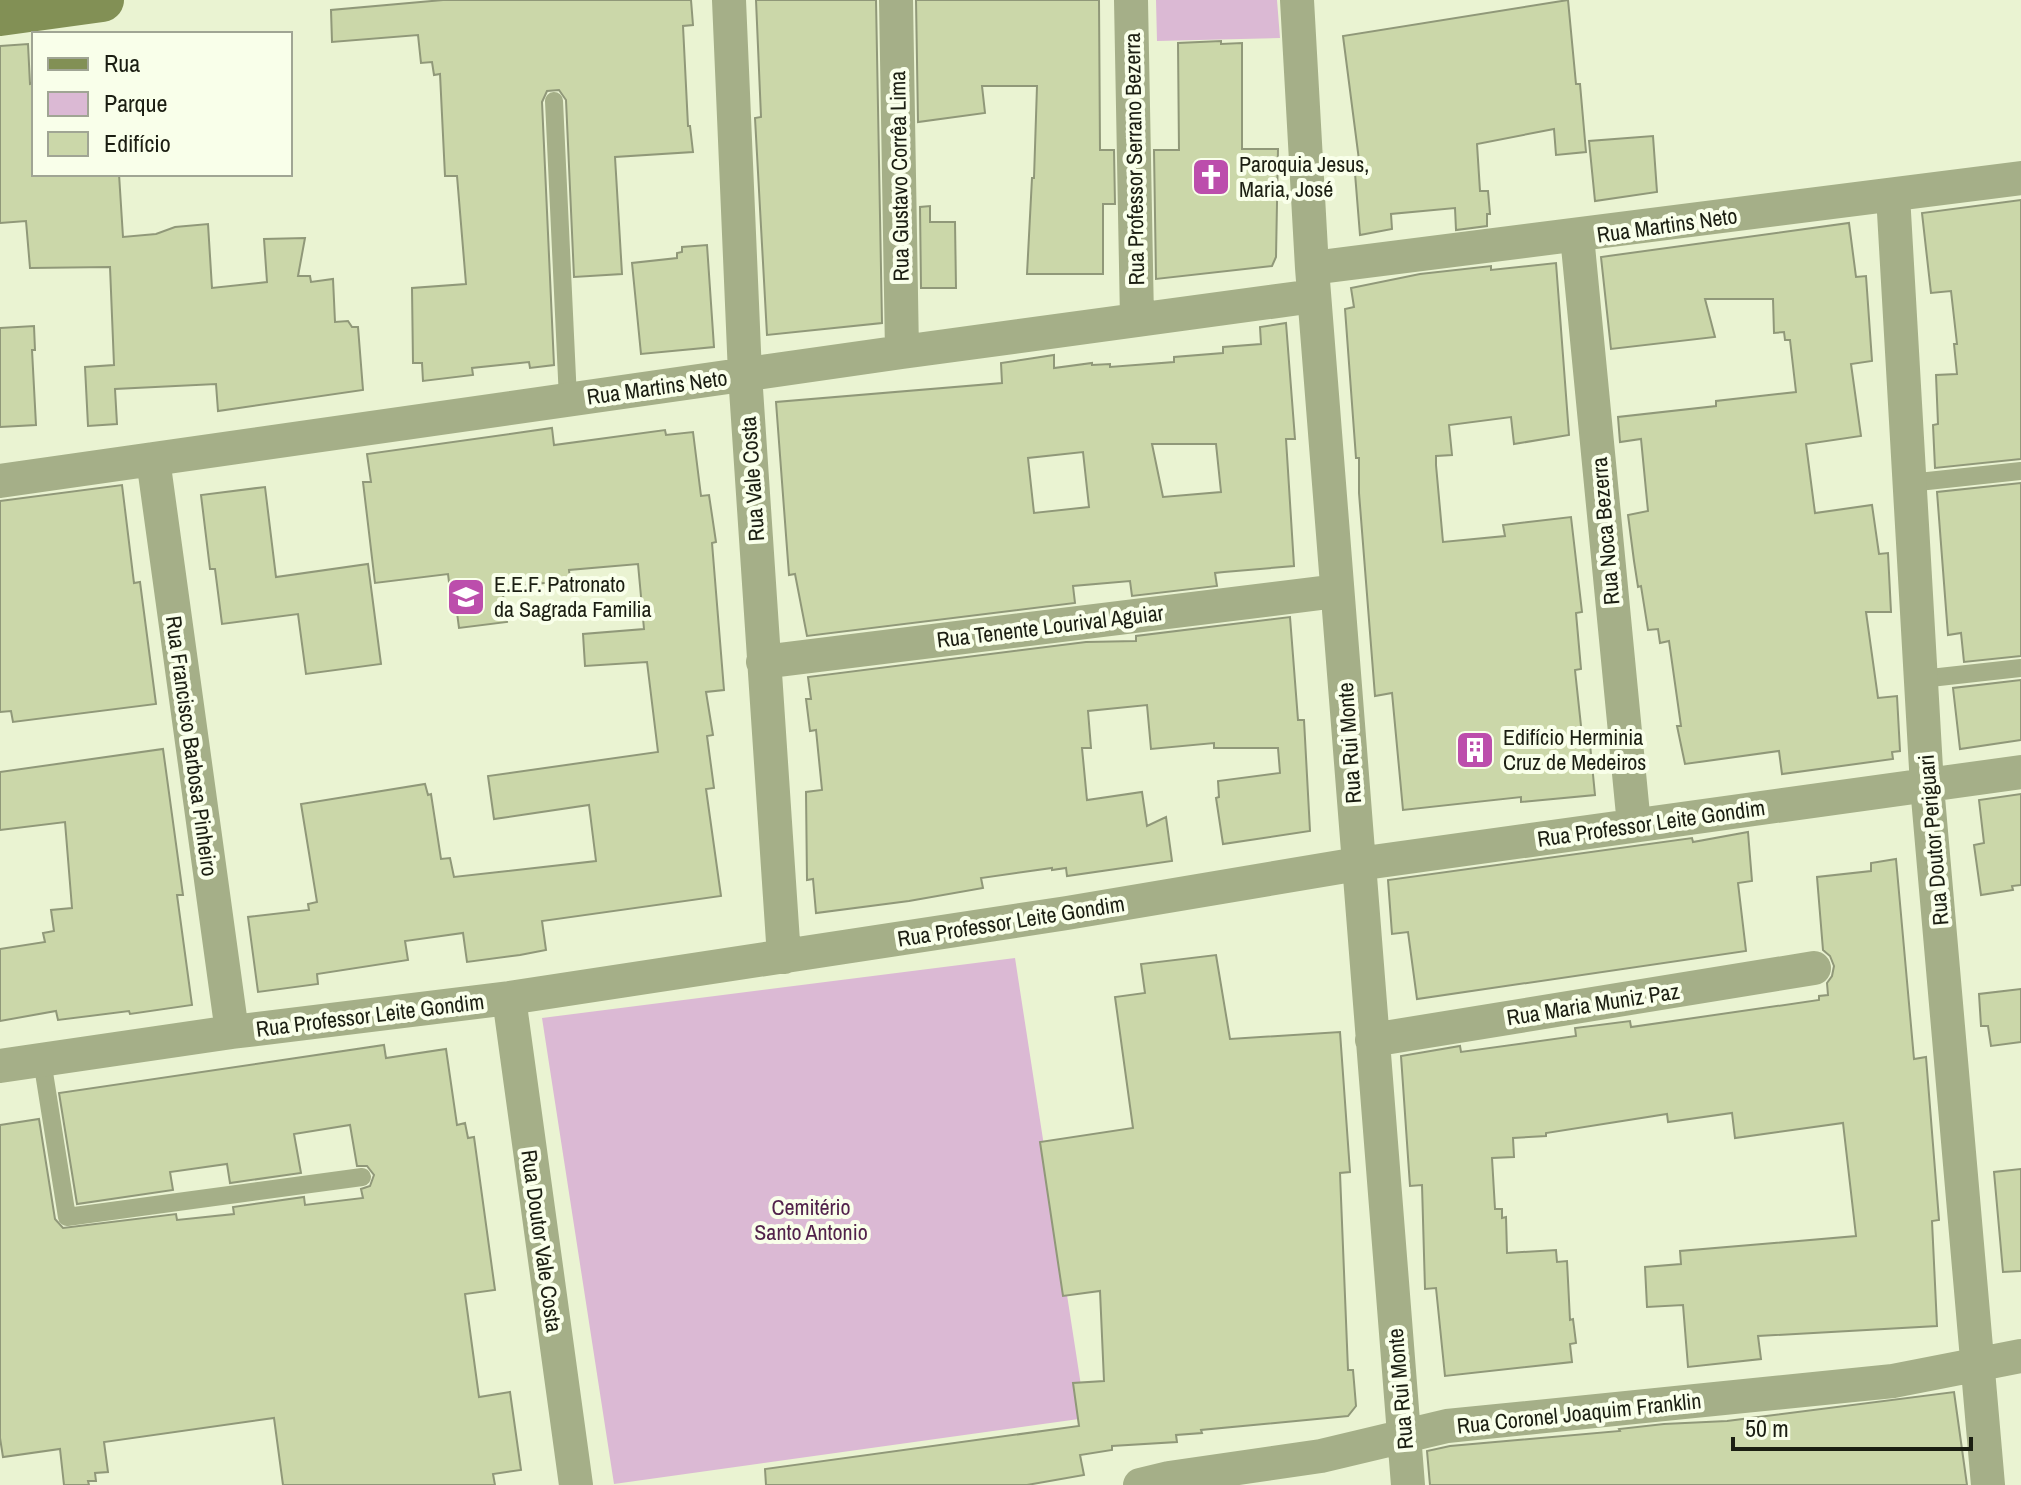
<svg xmlns="http://www.w3.org/2000/svg" width="2021" height="1485" font-family="'Archivo Narrow',sans-serif">
  <rect width="100%" height="100%" fill="#eaf3d2"/>
  <path fill="#dbb9d4" d="M 1156,0 L 1277,0 L 1280,38 L 1157,41 Z
    M 1015,958 L 1086,1418 L 614,1484 L 542,1018 Z"/>
  <path fill="#cbd7a9" stroke="#909879" stroke-width="2" fill-rule="evenodd" d="M 443,0 L 691,0 L 693,25 L 683,26 L 688,126 L 690,126 L 693,152 L 615,157 L 622,274 L 574,277 L 566,100 L 559,90 L 547,91 L 542,102 L 554,365 L 530,368 L 529,362 L 472,368 L 473,375 L 423,381 L 422,363 L 413,363 L 412,288 L 466,284 L 457,176 L 445,176 L 440,74 L 434,75 L 432,62 L 421,63 L 418,35 L 332,42 L 331,10 Z
    M 756,0 L 876,0 L 882,323 L 767,335 L 755,118 L 761,117 Z
    M 916,0 L 1099,0 L 1100,150 L 1114,150 L 1115,204 L 1103,204 L 1103,274 L 1027,274 L 1032,178 L 1034,178 L 1037,86 L 982,86 L 985,113 L 918,122 Z
    M 1568,0 L 1576,84 L 1580,84 L 1586,152 L 1556,155 L 1554,129 L 1477,144 L 1480,191 L 1488,191 L 1490,214 L 1487,214 L 1487,226 L 1456,230 L 1455,208 L 1391,214 L 1392,229 L 1360,235 L 1354,161 L 1359,160 L 1343,36 Z
    M 1221,41 L 1221,44 L 1242,43 L 1242,149 L 1278,149 L 1276,257 L 1272,266 L 1156,279 L 1154,150 L 1179,150 L 1178,43 Z
    M 28,44 L 30,84 L 34,83 L 34,174 L 119,174 L 123,237 L 156,234 L 175,227 L 208,224 L 212,288 L 267,282 L 264,239 L 305,238 L 298,276 L 310,276 L 311,282 L 333,279 L 335,322 L 348,321 L 352,327 L 358,327 L 363,390 L 218,411 L 216,384 L 115,389 L 117,424 L 88,426 L 85,367 L 114,365 L 110,267 L 30,268 L 26,221 L 0,223 L 0,46 Z
    M 1653,136 L 1657,192 L 1595,201 L 1589,141 Z
    M 2021,200 L 2021,459 L 1935,468 L 1933,425 L 1938,424 L 1936,375 L 1957,374 L 1954,344 L 1957,344 L 1951,291 L 1931,293 L 1922,213 Z
    M 930,206 L 930,222 L 955,222 L 956,288 L 921,288 L 920,207 Z
    M 1849,223 L 1856,277 L 1866,276 L 1872,361 L 1851,364 L 1861,436 L 1806,444 L 1815,513 L 1872,505 L 1879,554 L 1888,553 L 1891,612 L 1866,612 L 1878,698 L 1897,696 L 1900,751 L 1892,752 L 1893,759 L 1782,774 L 1779,751 L 1685,764 L 1677,726 L 1681,726 L 1669,641 L 1660,643 L 1658,629 L 1648,630 L 1641,586 L 1638,587 L 1634,561 L 1628,515 L 1648,511 L 1641,439 L 1620,442 L 1618,417 L 1716,406 L 1716,401 L 1796,392 L 1790,340 L 1785,340 L 1784,332 L 1774,333 L 1773,299 L 1705,299 L 1715,337 L 1611,349 L 1601,257 Z
    M 707,245 L 714,347 L 641,354 L 632,263 L 677,258 L 677,253 L 682,252 L 682,247 Z
    M 1556,263 L 1569,435 L 1514,444 L 1511,417 L 1449,425 L 1452,455 L 1436,456 L 1436,465 L 1443,542 L 1505,536 L 1503,525 L 1571,517 L 1582,612 L 1576,613 L 1581,669 L 1575,670 L 1582,735 L 1589,734 L 1595,795 L 1521,802 L 1521,797 L 1403,810 L 1392,693 L 1375,696 L 1359,493 L 1359,458 L 1356,458 L 1345,309 L 1354,307 L 1351,288 L 1420,274 L 1491,266 L 1491,270 Z
    M 1286,323 L 1295,439 L 1286,439 L 1294,566 L 1224,572 L 1215,573 L 1217,586 L 1132,596 L 1130,581 L 1073,586 L 1075,603 L 807,636 L 795,574 L 789,575 L 776,402 L 1002,383 L 1001,363 L 1054,355 L 1054,368 L 1092,363 L 1092,365 L 1110,364 L 1110,367 L 1174,362 L 1174,357 L 1223,353 L 1223,347 L 1261,344 L 1260,327 ZM 1152,444 L 1216,444 L 1221,492 L 1163,497 ZM 1083,452 L 1089,507 L 1034,513 L 1028,458 Z
    M 34,326 L 35,350 L 32,350 L 36,425 L 0,427 L 0,328 Z
    M 552,428 L 554,445 L 665,430 L 666,435 L 693,432 L 701,496 L 709,495 L 716,542 L 712,543 L 724,690 L 706,692 L 713,735 L 707,736 L 714,788 L 706,789 L 721,896 L 542,921 L 546,950 L 520,955 L 467,962 L 463,933 L 405,941 L 408,960 L 317,974 L 318,984 L 258,992 L 248,917 L 309,910 L 308,904 L 317,902 L 301,804 L 425,784 L 428,795 L 431,794 L 441,859 L 450,858 L 454,877 L 596,861 L 589,805 L 494,819 L 488,776 L 658,752 L 647,662 L 585,666 L 583,634 L 644,629 L 638,564 L 569,570 L 570,580 L 502,588 L 507,622 L 459,628 L 453,582 L 449,582 L 448,574 L 375,583 L 363,482 L 371,482 L 367,454 Z
    M 2021,483 L 2021,656 L 1964,662 L 1961,633 L 1948,635 L 1937,492 Z
    M 122,485 L 134,583 L 140,582 L 156,704 L 13,722 L 11,711 L 0,712 L 0,501 Z
    M 265,487 L 276,577 L 368,564 L 381,664 L 306,674 L 298,614 L 222,624 L 215,569 L 210,569 L 201,495 Z
    M 1290,617 L 1298,720 L 1304,720 L 1310,831 L 1223,844 L 1216,798 L 1219,797 L 1218,781 L 1280,773 L 1278,748 L 1214,748 L 1214,743 L 1151,749 L 1147,705 L 1088,711 L 1091,748 L 1082,748 L 1087,800 L 1142,792 L 1147,826 L 1166,817 L 1172,861 L 1067,876 L 1066,868 L 1052,870 L 1052,868 L 981,878 L 983,888 L 909,901 L 816,913 L 813,879 L 807,880 L 806,792 L 822,790 L 816,730 L 810,731 L 806,699 L 811,699 L 808,677 L 1086,642 L 1136,641 L 1136,636 Z
    M 2021,680 L 2021,740 L 1960,749 L 1953,688 Z
    M 163,749 L 183,895 L 177,895 L 192,1005 L 130,1014 L 129,1011 L 58,1020 L 56,1011 L 0,1021 L 0,949 L 45,942 L 43,933 L 54,931 L 51,910 L 72,908 L 65,822 L 0,830 L 0,772 Z
    M 2021,794 L 2021,885 L 2012,886 L 2013,890 L 1981,895 L 1974,845 L 1984,843 L 1979,800 Z
    M 1748,832 L 1752,881 L 1738,883 L 1746,951 L 1417,999 L 1408,932 L 1392,934 L 1388,880 L 1692,838 L 1693,842 Z
    M 1896,859 L 1914,1059 L 1926,1057 L 1939,1220 L 1932,1221 L 1937,1326 L 1758,1336 L 1761,1359 L 1688,1367 L 1683,1305 L 1647,1307 L 1645,1267 L 1681,1264 L 1680,1251 L 1856,1236 L 1843,1123 L 1735,1138 L 1732,1113 L 1668,1122 L 1667,1114 L 1546,1133 L 1546,1136 L 1513,1138 L 1514,1157 L 1492,1158 L 1495,1209 L 1502,1209 L 1502,1218 L 1506,1217 L 1507,1253 L 1556,1250 L 1557,1262 L 1567,1261 L 1570,1320 L 1573,1319 L 1576,1343 L 1570,1344 L 1572,1362 L 1445,1376 L 1436,1288 L 1425,1289 L 1422,1185 L 1410,1186 L 1401,1056 L 1460,1046 L 1461,1052 L 1576,1036 L 1575,1028 L 1630,1021 L 1631,1027 L 1819,1000 L 1819,996 L 1828,995 L 1827,983 L 1832,976 L 1834,966 L 1830,956 L 1823,950 L 1817,877 L 1871,871 L 1871,863 Z
    M 1216,955 L 1230,1039 L 1340,1032 L 1350,1172 L 1340,1173 L 1341,1198 L 1348,1370 L 1353,1370 L 1356,1406 L 1348,1416 L 1201,1430 L 1202,1433 L 1176,1435 L 1177,1442 L 1112,1446 L 1112,1450 L 1080,1455 L 1084,1475 L 1027,1485 L 766,1485 L 765,1469 L 1079,1426 L 1073,1383 L 1104,1381 L 1100,1291 L 1063,1296 L 1040,1142 L 1133,1128 L 1115,997 L 1145,993 L 1141,964 Z
    M 2021,989 L 2021,1042 L 1991,1046 L 1988,1026 L 1981,1026 L 1979,994 Z
    M 384,1045 L 386,1058 L 446,1049 L 457,1125 L 465,1123 L 468,1138 L 474,1137 L 495,1290 L 465,1294 L 479,1397 L 510,1392 L 521,1470 L 493,1474 L 495,1485 L 283,1485 L 274,1418 L 104,1442 L 108,1472 L 95,1473 L 96,1481 L 88,1481 L 89,1485 L 64,1485 L 60,1449 L 3,1457 L 0,1438 L 0,1125 L 39,1119 L 55,1219 L 63,1228 L 176,1214 L 177,1220 L 234,1214 L 233,1207 L 304,1197 L 305,1205 L 363,1198 L 361,1189 L 370,1186 L 374,1175 L 367,1166 L 357,1166 L 350,1125 L 294,1134 L 301,1173 L 230,1183 L 227,1164 L 170,1172 L 173,1190 L 77,1204 L 59,1093 Z
    M 2021,1169 L 2021,1271 L 2003,1272 L 1994,1172 Z
    M 1954,1392 L 1967,1485 L 1430,1485 L 1427,1451 L 1450,1446 L 1620,1431 L 1619,1429 L 1664,1424 L 1727,1421 Z"/>
  <g fill="none" stroke-linecap="round" stroke-linejoin="round">
    <path stroke="#a5af88" stroke-width="18" d="M 554,101 L 568,399
      M 1909,483 L 2021,471
      M 1921,679 L 2021,668
      M 42,1060 L 67,1217 L 362,1177"/>
    <path stroke="#a5af88" stroke-width="34" d="M 729,0 L 745,374 L 784,957
      M 896,0 L 902,352
      M 1131,0 L 1137,319
      M 1297,0 L 1312,268 L 1408,1485
      M 1893,195 L 1927,786 L 1988,1485
      M 1577,236 L 1634,825
      M 1312,268 L 2021,178
      M 153,459 L 232,1032
      M 0,481 L 902,352 L 1314,296
      M 763,662 L 1337,591
      M 509,998 L 576,1485
      M 1372,1040 L 1814,968
      M 0,1066 L 232,1032 L 509,998 L 1067,913 L 1358,864 L 2021,772
      M 1140,1485 L 1169,1478 L 1321,1456 L 1447,1426 L 1893,1381 L 2021,1356"/>
    <path stroke="#829055" stroke-width="44" d="M 0,14 L 102,0"/>
  </g>
  <defs>
    <symbol id="church-square" viewBox="-11 -11 22 22"><rect x="-9" y="-9" width="18" height="18" rx="4" fill="#bc4eac" stroke="#f9ffea"/><path d="M-1.2-6h2.4v3.5h3.3v2.4h-3.3V6h-2.4V-.1h-3.3v-2.4h3.3Z" fill="#fff"/></symbol>
    <symbol id="school-square" viewBox="-11 -11 22 22"><rect x="-9" y="-9" width="18" height="18" rx="4" fill="#bc4eac" stroke="#f9ffea"/><path d="M0-5L7-2L0 1L-7-2ZM-4 1L0 2.5L4 1V4Q0 6-4 4Z" fill="#fff"/></symbol>
    <symbol id="building-square" viewBox="-11 -11 22 22"><rect x="-9" y="-9" width="18" height="18" rx="4" fill="#bc4eac" stroke="#f9ffea"/><path d="M-4-6H4V6H1V3H-1V6H-4ZM-2.5-4.3h1.7v1.8h-1.7ZM.8-4.3h1.7v1.8H.8ZM-2.5-1h1.7V.8h-1.7ZM.8-1h1.7V.8H.8Z" fill="#fff"/></symbol>
  </defs>
  <g fill-rule="evenodd">
    <use href="#church-square" x="1189" y="155" width="44" height="44"/>
    <use href="#school-square" x="444" y="575" width="44" height="44"/>
    <use href="#building-square" x="1453" y="728" width="44" height="44"/>
  </g>
  <g text-anchor="middle" stroke-width="8" stroke-linejoin="round" paint-order="stroke">
    <g font-size="22" fill="#1b1e12" stroke="#f9ffea">
      <text transform="translate(1134 159) rotate(-91)" y="8">Rua Professor Serrano Bezerra</text>
      <text transform="translate(899 176) rotate(-91)" y="8">Rua Gustavo Corrêa Lima</text>
      <text transform="translate(1667 225) rotate(-8)" y="8">Rua Martins Neto</text>
      <text transform="translate(657 387) rotate(-8)" y="8">Rua Martins Neto</text>
      <text transform="translate(752 479) rotate(-94)" y="8">Rua Vale Costa</text>
      <text transform="translate(1605 531) rotate(-95)" y="8">Rua Noca Bezerra</text>
      <text transform="translate(1050 626) rotate(-7)" y="8">Rua Tenente Lourival Aguiar</text>
      <text transform="translate(1349 743) rotate(-94)" y="8">Rua Rui Monte</text>
      <text transform="translate(192 746) rotate(82)" y="8">Rua Francisco Barbosa Pinheiro</text>
      <text transform="translate(1651 823) rotate(-8)" y="8">Rua Professor Leite Gondim</text>
      <text transform="translate(1933 840) rotate(-95)" y="8">Rua Doutor Periguari</text>
      <text transform="translate(1011 921) rotate(-9)" y="8">Rua Professor Leite Gondim</text>
      <text transform="translate(1593 1004) rotate(-9)" y="8">Rua Maria Muniz Paz</text>
      <text transform="translate(370 1015) rotate(-7)" y="8">Rua Professor Leite Gondim</text>
      <text transform="translate(542 1241) rotate(82)" y="8">Rua Doutor Vale Costa</text>
      <text transform="translate(1400 1389) rotate(-95)" y="8">Rua Rui Monte</text>
      <text transform="translate(1579 1413) rotate(-6)" y="8">Rua Coronel Joaquim Franklin</text>
    </g>
    <g font-size="22" fill="#1b1e12" stroke="#f9ffea" text-anchor="start">
      <text x="1239" y="172">Paroquia Jesus,<tspan x="1239" dy="25">Maria, José</tspan></text>
      <text x="494" y="592">E.E.F. Patronato<tspan x="494" dy="25">da Sagrada Familia</tspan></text>
      <text x="1503" y="745">Edifício Herminia<tspan x="1503" dy="25">Cruz de Medeiros</tspan></text>
    </g>
    <g font-size="22" fill="#52224b" stroke="#f9ffea">
      <text x="811" y="1215">Cemitério<tspan x="811" dy="25">Santo Antonio</tspan></text>
    </g>
  </g>
  <rect x="32" y="32" width="260" height="144" fill="#f9ffea" stroke="#a0a594" stroke-width="2"/>
  <rect x="48" y="58" width="40" height="12" fill="#829055" stroke="#a0a594" stroke-width="2"/>
  <text x="104" y="72" font-size="24" fill="#1b1e12">Rua</text>
  <rect x="48" y="92" width="40" height="24" fill="#dbb9d4" stroke="#a0a594" stroke-width="2"/>
  <text x="104" y="112" font-size="24" fill="#1b1e12">Parque</text>
  <rect x="48" y="132" width="40" height="24" fill="#cbd7a9" stroke="#a0a594" stroke-width="2"/>
  <text x="104" y="152" font-size="24" fill="#1b1e12">Edifício</text>
  <path d="M1733 1437v12h238v-12" fill="none" stroke="#1b1e12" stroke-width="4"/>
  <text x="1745" y="1437" font-size="24" fill="#1b1e12" stroke="#f9ffea" stroke-width="6" paint-order="stroke">50 m</text>
</svg>
